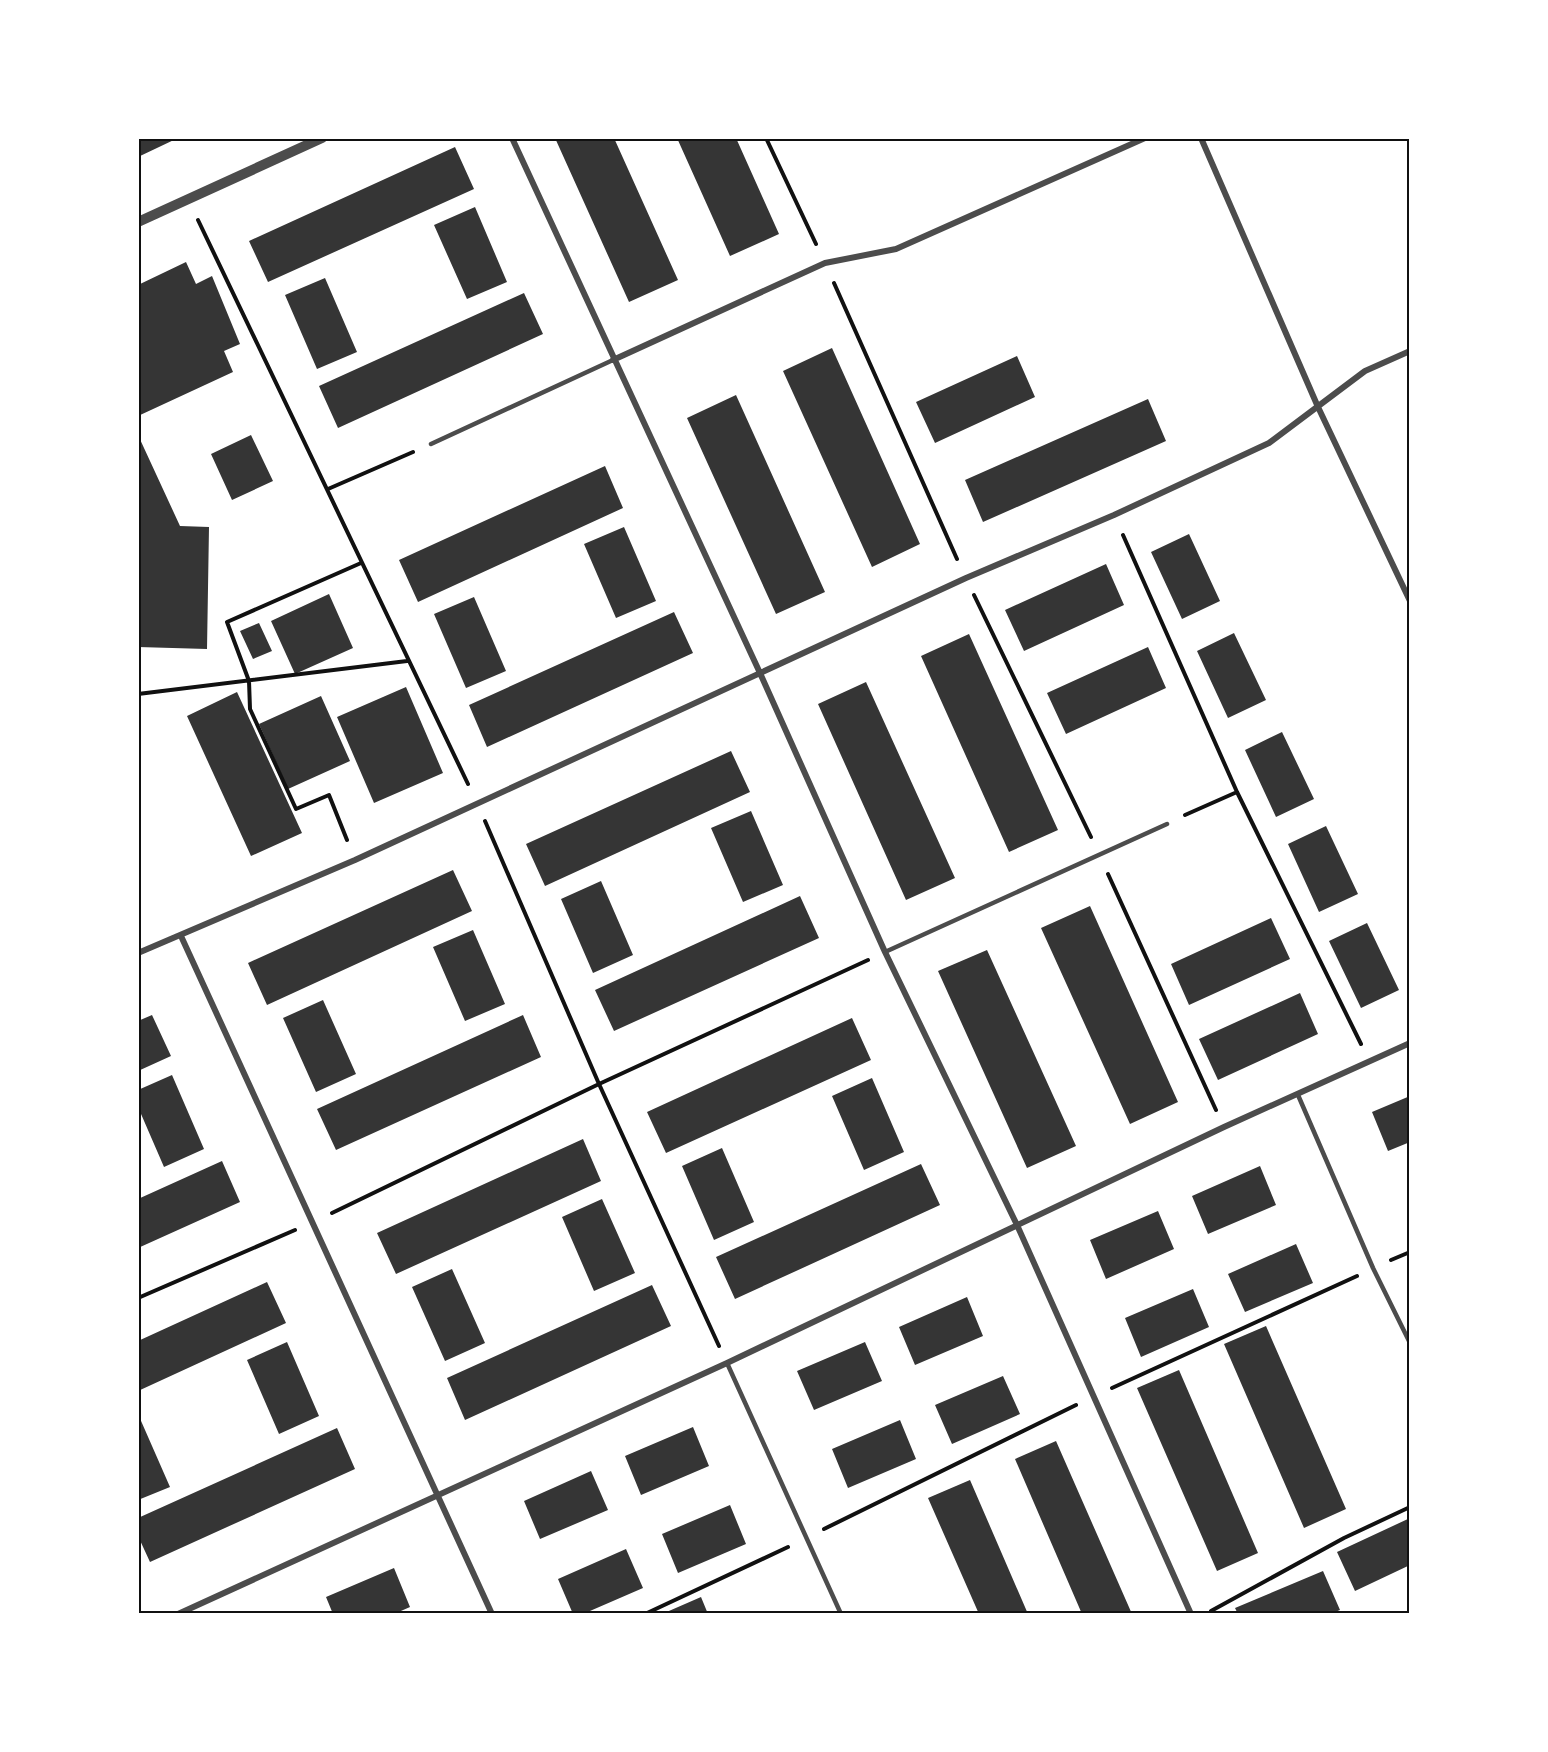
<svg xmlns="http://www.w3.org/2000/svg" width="1548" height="1752" font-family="'Alegreya Sans',sans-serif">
  <rect width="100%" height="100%" fill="#fff"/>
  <path fill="#353535" d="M 138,138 L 178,138 L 138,157 Z
    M 555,138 L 614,138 L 678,280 L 629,302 Z
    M 677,138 L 736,138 L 779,234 L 730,256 Z
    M 455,147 L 474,189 L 268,282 L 249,241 Z
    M 475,207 L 507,282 L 467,299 L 434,225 Z
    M 186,262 L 196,284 L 212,276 L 240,344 L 224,351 L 233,372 L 138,416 L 138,285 Z
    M 325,278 L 357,352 L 317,369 L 285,295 Z
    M 524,293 L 543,334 L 338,428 L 319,386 Z
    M 832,348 L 920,544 L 872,567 L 783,371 Z
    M 1017,356 L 1035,397 L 935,443 L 916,402 Z
    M 736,395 L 825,592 L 776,614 L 687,418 Z
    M 1148,399 L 1166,441 L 983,522 L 965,480 Z
    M 138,435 L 180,526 L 209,527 L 207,649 L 138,647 Z
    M 251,435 L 273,481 L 232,500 L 211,454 Z
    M 605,466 L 623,508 L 418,602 L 399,560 Z
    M 624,527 L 656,601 L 616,618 L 584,544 Z
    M 1189,534 L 1220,601 L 1182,619 L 1151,552 Z
    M 1106,564 L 1124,605 L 1024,651 L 1005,610 Z
    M 329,594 L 353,648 L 295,674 L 271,621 Z
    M 474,597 L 506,671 L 466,688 L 434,614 Z
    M 674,612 L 693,653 L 487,747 L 469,705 Z
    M 259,623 L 272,651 L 253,659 L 240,631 Z
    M 1234,633 L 1266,700 L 1228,718 L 1197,651 Z
    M 969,634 L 1058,830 L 1009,852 L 921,656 Z
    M 1148,647 L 1166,688 L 1066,734 L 1047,693 Z
    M 866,682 L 955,878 L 906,900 L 818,704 Z
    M 406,687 L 443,773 L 374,803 L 337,717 Z
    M 237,692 L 302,833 L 251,856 L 187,716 Z
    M 321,696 L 350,761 L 288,789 L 259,724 Z
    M 1282,732 L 1314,799 L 1276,817 L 1245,750 Z
    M 731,751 L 750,792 L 545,886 L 526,844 Z
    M 751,811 L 783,885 L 743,902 L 711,828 Z
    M 1326,826 L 1358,894 L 1319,912 L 1288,844 Z
    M 453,870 L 472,911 L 267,1005 L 248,963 Z
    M 601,881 L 633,955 L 593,973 L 561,899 Z
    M 800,896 L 819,938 L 614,1031 L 595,990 Z
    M 1090,906 L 1178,1102 L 1130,1124 L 1041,928 Z
    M 1271,918 L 1290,959 L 1189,1005 L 1171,964 Z
    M 1367,923 L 1399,990 L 1361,1008 L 1329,941 Z
    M 473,930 L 505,1004 L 465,1021 L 433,947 Z
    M 987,950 L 1076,1146 L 1027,1168 L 938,971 Z
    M 1300,993 L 1318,1034 L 1218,1080 L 1199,1039 Z
    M 323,1000 L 356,1074 L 316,1092 L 283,1018 Z
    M 152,1015 L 171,1056 L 138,1071 L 138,1021 Z
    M 523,1015 L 541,1057 L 336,1150 L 317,1109 Z
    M 852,1018 L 871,1060 L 666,1153 L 647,1112 Z
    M 172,1075 L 204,1149 L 164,1167 L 138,1107 L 138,1090 Z
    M 872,1078 L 904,1152 L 864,1170 L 832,1096 Z
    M 1410,1096 L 1410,1142 L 1388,1151 L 1372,1112 Z
    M 583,1139 L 601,1181 L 396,1274 L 377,1233 Z
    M 722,1148 L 754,1222 L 714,1240 L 682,1166 Z
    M 222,1161 L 240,1202 L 138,1248 L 138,1199 Z
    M 921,1164 L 940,1205 L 735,1299 L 716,1257 Z
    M 1260,1166 L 1276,1205 L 1208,1234 L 1192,1196 Z
    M 602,1199 L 635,1273 L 594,1291 L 562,1217 Z
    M 1158,1211 L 1174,1249 L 1106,1279 L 1090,1240 Z
    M 1296,1244 L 1313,1283 L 1245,1312 L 1228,1274 Z
    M 452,1269 L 485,1343 L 445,1361 L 412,1287 Z
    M 267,1282 L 286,1323 L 138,1391 L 138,1341 Z
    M 652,1285 L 671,1326 L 465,1420 L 447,1378 Z
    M 1193,1289 L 1209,1327 L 1141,1357 L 1125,1318 Z
    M 967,1297 L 983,1336 L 915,1365 L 899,1327 Z
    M 1266,1326 L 1346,1509 L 1304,1528 L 1224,1344 Z
    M 287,1342 L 319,1416 L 279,1434 L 247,1360 Z
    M 865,1342 L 882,1381 L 814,1410 L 797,1371 Z
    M 1179,1370 L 1258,1553 L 1217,1571 L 1137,1388 Z
    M 1003,1376 L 1020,1414 L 952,1444 L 935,1405 Z
    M 138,1414 L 170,1487 L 138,1500 Z
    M 900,1420 L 916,1459 L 848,1488 L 832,1449 Z
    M 693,1427 L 709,1466 L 641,1495 L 625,1456 Z
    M 337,1428 L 355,1469 L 150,1562 L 138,1536 L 138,1518 Z
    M 1056,1441 L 1132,1614 L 1082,1614 L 1015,1459 Z
    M 591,1471 L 608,1510 L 540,1539 L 524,1501 Z
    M 970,1480 L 1028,1614 L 979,1614 L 928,1498 Z
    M 730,1505 L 746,1544 L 678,1573 L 662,1534 Z
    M 1410,1518 L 1410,1565 L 1355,1591 L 1337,1552 Z
    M 626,1549 L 643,1588 L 583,1614 L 573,1614 L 558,1579 Z
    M 394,1568 L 410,1607 L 394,1614 L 333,1614 L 326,1597 Z
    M 1323,1571 L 1340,1610 L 1330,1614 L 1238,1614 L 1235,1608 Z
    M 701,1597 L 708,1614 L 662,1614 Z"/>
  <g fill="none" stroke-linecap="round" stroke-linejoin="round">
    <path stroke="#111" stroke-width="4" d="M 766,138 L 816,244
      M 198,220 L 468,784
      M 834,283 L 957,559
      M 328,489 L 413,452
      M 1123,535 L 1237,792 L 1361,1044
      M 974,595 L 1091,837
      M 138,694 L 407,661
      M 1185,815 L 1237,792
      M 485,821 L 599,1084 L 719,1346
      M 347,840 L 329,795 L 296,809 L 250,709 L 249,681 L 227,622 L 361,563
      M 1108,874 L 1216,1110
      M 332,1213 L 599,1084 L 868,960
      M 1391,1260 L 1410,1252
      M 138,1298 L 295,1230
      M 1112,1388 L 1357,1276
      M 824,1529 L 1076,1405
      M 1211,1611 L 1344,1538 L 1410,1507
      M 138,1613 L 138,1614
      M 645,1614 L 788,1547"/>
    <path stroke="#4c4c4c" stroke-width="4.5" d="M 431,444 L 613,360
      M 885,952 L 1167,824
      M 1298,1095 L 1373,1268 L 1410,1343
      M 727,1363 L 841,1614"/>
    <path stroke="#4c4c4c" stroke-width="6" d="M 512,138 L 760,673 L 885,952 L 1017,1225 L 1191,1614
      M 1201,138 L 1318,407 L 1410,601
      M 613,360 L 825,263 L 896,249 L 1145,138
      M 181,936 L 492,1614
      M 138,953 L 355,860 L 966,578 L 1114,515 L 1269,443 L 1365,371 L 1410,351
      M 178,1614 L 727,1363 L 1224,1127 L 1410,1043"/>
    <path stroke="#4c4c4c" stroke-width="10" d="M 138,222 L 322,138"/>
  </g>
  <rect width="1548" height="1752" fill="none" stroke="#ffffff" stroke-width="279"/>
  <rect x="140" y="140" width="1268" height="1472" fill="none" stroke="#111" stroke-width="2"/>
</svg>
